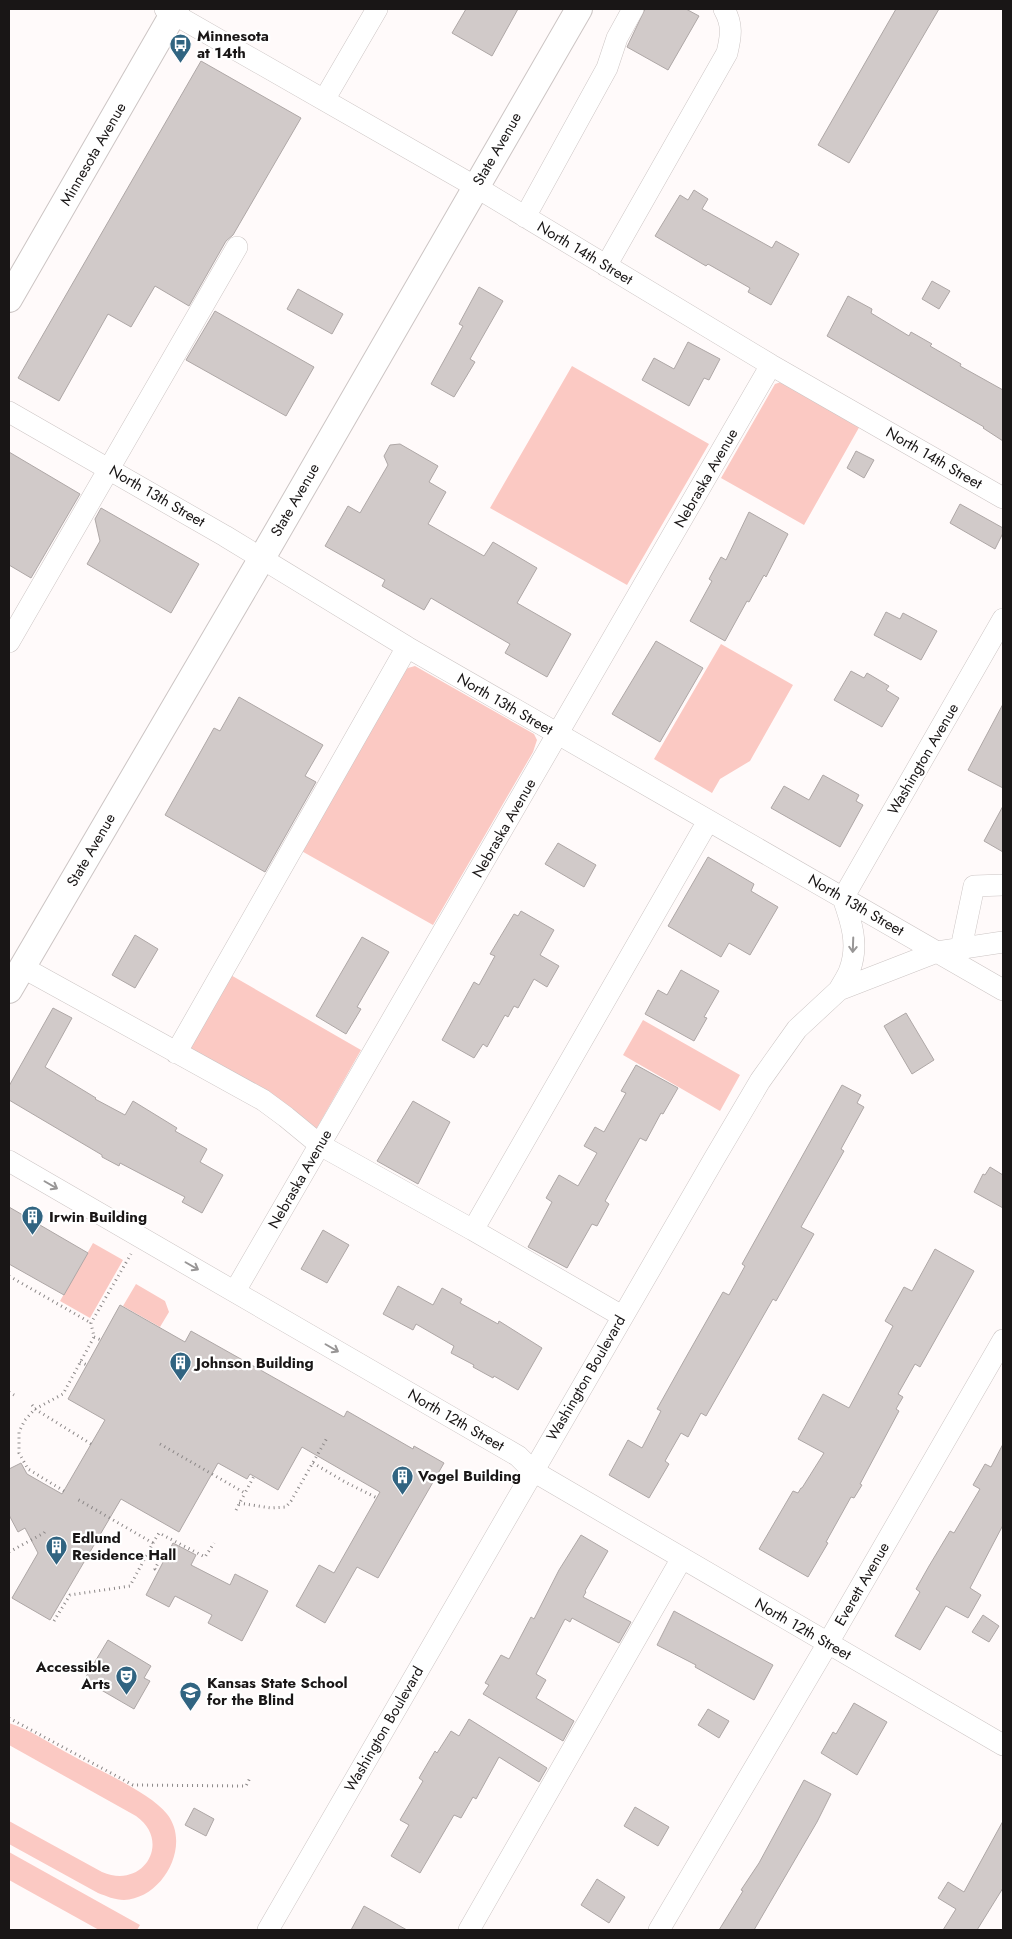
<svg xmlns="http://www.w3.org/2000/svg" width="1012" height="1939" font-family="Jost,sans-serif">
  <rect width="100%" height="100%" fill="#fffafa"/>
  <path fill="#fbc9c3" d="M 572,366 L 709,444 L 627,585 L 490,508 Z
    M 781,382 L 861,424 L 804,525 L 721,478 L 775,384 Z
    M 721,644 L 793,685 L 750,761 L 720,779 L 712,793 L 654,759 Z
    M 415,666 L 534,734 L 537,740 L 533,752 L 433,925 L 298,849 L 401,674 L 408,668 Z
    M 229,974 L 361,1050 L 314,1133 L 185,1050 Z
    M 643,1020 L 740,1075 L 720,1111 L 623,1055 Z
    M 93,1243 L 123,1260 L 90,1318 L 60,1301 Z
    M 136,1284 L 165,1301 L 169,1312 L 160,1327 L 123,1306 Z
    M 9,1723 C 31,1730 52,1745 73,1756 C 98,1770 151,1793 167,1814 C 192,1846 162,1899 124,1900 C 115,1900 106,1896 98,1893 L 9,1844 L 9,1821 L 102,1872 C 144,1890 172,1841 136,1816 L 9,1745 Z
    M 9,1852 L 140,1925 L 137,1930 L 99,1930 L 9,1880 Z"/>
  <path fill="#d1cac9" stroke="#aea7a6" d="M 466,9 L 518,9 L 492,56 L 452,33 Z
    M 645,9 L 686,9 L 699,16 L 668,70 L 627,47 Z
    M 896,9 L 939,9 L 849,163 L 818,145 Z
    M 201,61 L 301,118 L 233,235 L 226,241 L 189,306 L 155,286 L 131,327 L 108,314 L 59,401 L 18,378 Z
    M 694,190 L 708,199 L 702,209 L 772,248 L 776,241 L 799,254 L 771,305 L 748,292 L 750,288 L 708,264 L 706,266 L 655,236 L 680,195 L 688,200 Z
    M 932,281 L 950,291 L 939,309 L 922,299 Z
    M 479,287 L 503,301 L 470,359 L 475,362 L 454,397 L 431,384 L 463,326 L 459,324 Z
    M 298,289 L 343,314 L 332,334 L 287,309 Z
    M 848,296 L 872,309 L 871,313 L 909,336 L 911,332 L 932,344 L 930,346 L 961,364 L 960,366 L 1003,390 L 1003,441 L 983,428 L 984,427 L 827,336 Z
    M 215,311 L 314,367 L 286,416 L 186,360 Z
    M 688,342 L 720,359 L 709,380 L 704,378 L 689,406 L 642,380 L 654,358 L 674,369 Z
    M 400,444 L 438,466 L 429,482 L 446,492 L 428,524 L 484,556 L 493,542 L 537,568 L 517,603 L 571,634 L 547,677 L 505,653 L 510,644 L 431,598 L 424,610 L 382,586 L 385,580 L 325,546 L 348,506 L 360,513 L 388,465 L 384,456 L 390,445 Z
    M 856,451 L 874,460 L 864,478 L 847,468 Z
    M 9,452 L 80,494 L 31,578 L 9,565 Z
    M 960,504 L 1003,528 L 1003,533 L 995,549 L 950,523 Z
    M 101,508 L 199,564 L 171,613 L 87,564 L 100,541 L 95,519 Z
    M 749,512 L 788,534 L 766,577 L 764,575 L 749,602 L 747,601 L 725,641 L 690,621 L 712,581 L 709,579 L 721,557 L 726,560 Z
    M 886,612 L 900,619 L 903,613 L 937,631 L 921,660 L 874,635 Z
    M 656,641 L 703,668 L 660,742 L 612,714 Z
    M 851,671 L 864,678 L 867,673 L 889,686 L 886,690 L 899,698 L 882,727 L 834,700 Z
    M 239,697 L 323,745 L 305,776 L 316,782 L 265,872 L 165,815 L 214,728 L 220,731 Z
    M 1003,704 L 1003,788 L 968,770 Z
    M 823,775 L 859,795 L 856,801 L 863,805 L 840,847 L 771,808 L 784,786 L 809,800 Z
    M 1003,806 L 1003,852 L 984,841 Z
    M 558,843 L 596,865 L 584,887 L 545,864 Z
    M 708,857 L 754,884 L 751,891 L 778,907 L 750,955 L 729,943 L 721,957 L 668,926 Z
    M 521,911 L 554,930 L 540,955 L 559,966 L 547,987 L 534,979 L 518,1008 L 514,1006 L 508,1017 L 505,1015 L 487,1047 L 483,1044 L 474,1058 L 442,1040 L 474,982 L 479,985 L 495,956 L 490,954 L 514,914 L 518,916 Z
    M 135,935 L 158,949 L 135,988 L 112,975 Z
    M 362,937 L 389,952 L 357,1007 L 361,1009 L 346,1034 L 316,1016 Z
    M 681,970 L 719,991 L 704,1017 L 707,1018 L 694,1041 L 645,1014 L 658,990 L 667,995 Z
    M 53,1008 L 72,1018 L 45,1067 L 96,1098 L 95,1099 L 125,1115 L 133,1101 L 177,1128 L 175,1131 L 207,1149 L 200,1162 L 223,1175 L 202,1213 L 182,1202 L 185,1197 L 120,1163 L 119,1166 L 102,1157 L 102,1155 L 9,1100 L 9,1086 Z
    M 906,1013 L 934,1060 L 912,1074 L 884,1026 Z
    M 636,1065 L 678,1088 L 663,1114 L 661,1113 L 646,1141 L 640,1138 L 605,1201 L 609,1204 L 597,1226 L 592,1224 L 567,1268 L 528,1247 L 552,1202 L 546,1198 L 559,1175 L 578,1186 L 597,1153 L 584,1146 L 595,1127 L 604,1132 L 626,1093 L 621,1091 Z
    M 842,1085 L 861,1095 L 857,1103 L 864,1107 L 841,1149 L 844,1151 L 801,1227 L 814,1234 L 776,1301 L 773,1299 L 706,1416 L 701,1413 L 688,1437 L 681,1433 L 665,1461 L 669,1464 L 649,1498 L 609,1475 L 628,1440 L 642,1448 L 661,1411 L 657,1409 L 685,1359 L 723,1292 L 729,1295 L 745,1266 L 742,1264 Z
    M 413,1101 L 450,1122 L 418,1184 L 377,1161 Z
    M 990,1167 L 1003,1175 L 1003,1208 L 974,1192 L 983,1174 L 985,1175 Z
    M 9,1207 L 88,1253 L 64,1295 L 9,1264 Z
    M 323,1230 L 349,1245 L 327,1283 L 301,1269 Z
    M 935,1249 L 974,1271 L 920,1367 L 915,1364 L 898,1394 L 903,1397 L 896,1409 L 899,1411 L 860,1484 L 862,1485 L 854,1498 L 851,1497 L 826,1542 L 828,1543 L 808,1577 L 759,1549 L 793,1491 L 798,1493 L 801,1488 L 802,1488 L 824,1453 L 798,1439 L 823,1394 L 849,1408 L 893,1326 L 885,1321 L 904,1287 L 912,1291 Z
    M 398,1286 L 433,1305 L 442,1288 L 462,1299 L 460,1303 L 498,1324 L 499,1321 L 542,1348 L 518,1390 L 494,1376 L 493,1378 L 473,1367 L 474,1365 L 451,1353 L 454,1346 L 416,1324 L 413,1330 L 383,1314 Z
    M 120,1305 L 185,1342 L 191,1331 L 344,1417 L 347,1411 L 413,1449 L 414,1446 L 444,1463 L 378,1578 L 357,1567 L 325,1623 L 296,1606 L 319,1565 L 334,1573 L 380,1492 L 302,1447 L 278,1490 L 250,1474 L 247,1479 L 218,1463 L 179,1532 L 121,1499 L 50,1620 L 12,1598 L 38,1553 L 25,1528 L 18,1532 L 9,1515 L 9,1469 L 21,1463 L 27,1474 L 62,1494 L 105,1420 L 68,1399 Z
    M 1003,1444 L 1003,1525 L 970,1588 L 981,1595 L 968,1618 L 946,1606 L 920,1650 L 895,1636 L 920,1592 L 916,1589 L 929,1566 L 950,1531 L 954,1533 L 980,1489 L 973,1485 L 985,1464 L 991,1467 Z
    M 581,1535 L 608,1551 L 585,1591 L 586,1592 L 583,1597 L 631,1622 L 619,1643 L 572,1618 L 570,1622 L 565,1619 L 536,1674 L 546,1680 L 536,1698 L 574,1721 L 563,1741 L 483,1694 L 489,1685 L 485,1683 L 501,1655 L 509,1659 L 531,1617 L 534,1619 L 559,1570 Z
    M 173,1543 L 196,1555 L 191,1565 L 230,1585 L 235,1574 L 268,1591 L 242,1641 L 208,1623 L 212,1615 L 175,1596 L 169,1607 L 146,1595 Z
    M 674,1611 L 773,1665 L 754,1700 L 695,1667 L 696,1665 L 657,1645 Z
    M 983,1615 L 999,1626 L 989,1642 L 972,1632 Z
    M 108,1640 L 151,1666 L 144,1678 L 150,1681 L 134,1709 L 84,1680 Z
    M 854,1703 L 887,1722 L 857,1775 L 821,1753 L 833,1732 L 836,1734 Z
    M 708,1709 L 729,1721 L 719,1738 L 698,1725 Z
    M 469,1719 L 547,1768 L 539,1782 L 499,1757 L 476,1799 L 473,1797 L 461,1818 L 454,1815 L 420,1873 L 391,1856 L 409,1825 L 400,1820 L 423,1781 L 419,1778 L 435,1751 L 437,1753 L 451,1731 L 459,1736 Z
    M 804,1780 L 831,1794 L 817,1822 L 754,1930 L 719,1930 L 743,1891 L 741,1890 L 759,1863 Z
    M 635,1807 L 669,1827 L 658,1846 L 624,1826 Z
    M 194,1808 L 214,1819 L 206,1836 L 185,1825 Z
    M 1003,1821 L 1003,1888 L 977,1930 L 943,1930 L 956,1909 L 938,1898 L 948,1882 L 964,1892 Z
    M 597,1879 L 625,1897 L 609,1923 L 581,1905 Z
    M 364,1906 L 407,1930 L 351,1930 Z"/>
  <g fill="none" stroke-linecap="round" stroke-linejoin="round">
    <defs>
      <path id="minor" d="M 165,9 L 476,187 L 771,365 L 1003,498
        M 324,100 L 377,9
        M 525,217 L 607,68 L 617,38 L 633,9
        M 606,266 L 727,53 C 731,36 733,25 724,9
        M 9,412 L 225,536 L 407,647 L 1003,990
        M 9,642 L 237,247
        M 843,898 L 1003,619
        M 961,948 L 974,886 L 1003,885
        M 22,967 L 263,1100 L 286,1117 L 320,1145 L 473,1230 L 708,821
        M 839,990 C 842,984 848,976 850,969 C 859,944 851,921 843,898
        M 176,1053 L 407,647
        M 9,1161 L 518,1456 L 533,1471 L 1003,1745
        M 473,1230 L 622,1316
        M 235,1291 L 771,365
        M 268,1930 L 714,1159 L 760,1081 L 797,1029 L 839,990 L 937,952 L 1003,942
        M 469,1930 L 682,1558
        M 659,1930 L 828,1643 L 1003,1340"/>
      <path id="major" d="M 9,299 L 176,9
        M 9,990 L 262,558 L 579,9"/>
    </defs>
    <use href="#minor" stroke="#ccc5c4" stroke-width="22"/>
    <use href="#major" stroke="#ccc5c4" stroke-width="28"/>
    <path stroke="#8b8787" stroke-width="3" stroke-dasharray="1 4" stroke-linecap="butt" d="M 9,1276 L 91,1323
      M 94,1337 L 101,1340
      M 80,1362 L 87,1365
      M 9,1392 L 14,1395
      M 32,1405 L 35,1409 L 91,1444
      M 160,1444 L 245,1493 L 254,1476
      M 313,1463 L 345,1482 L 377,1498
      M 64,1491 L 28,1469 L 19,1453 L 19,1432 L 25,1420 L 35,1409 L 63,1394 L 94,1337 L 91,1323 L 131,1254
      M 239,1503 L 271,1508 L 286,1507 L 291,1501 L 327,1438
      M 236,1510 L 245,1493
      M 153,1543 L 159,1533 L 205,1557 L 214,1543
      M 9,1552 L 44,1533 L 47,1529
      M 148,1552 L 160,1559 L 155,1569 L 158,1571
      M 54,1621 L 70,1595 L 130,1586 L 153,1543 L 77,1499
      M 9,1718 L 133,1785 L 246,1786 L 250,1778"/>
    <use href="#minor" stroke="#fff" stroke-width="21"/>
    <use href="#major" stroke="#fff" stroke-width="26"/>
  </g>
  <defs><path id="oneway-shaft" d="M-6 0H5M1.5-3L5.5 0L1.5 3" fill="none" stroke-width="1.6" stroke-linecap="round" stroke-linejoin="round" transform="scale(1.25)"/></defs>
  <g stroke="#989696">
    <use href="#oneway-shaft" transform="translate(853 945) rotate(92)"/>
    <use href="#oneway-shaft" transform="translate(51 1185) rotate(30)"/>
    <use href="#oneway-shaft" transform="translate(192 1266) rotate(30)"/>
    <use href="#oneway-shaft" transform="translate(332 1348) rotate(30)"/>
  </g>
  <defs>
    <symbol id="bus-pin" viewBox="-11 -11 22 30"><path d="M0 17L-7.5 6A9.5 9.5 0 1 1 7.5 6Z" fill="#316481" stroke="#fff"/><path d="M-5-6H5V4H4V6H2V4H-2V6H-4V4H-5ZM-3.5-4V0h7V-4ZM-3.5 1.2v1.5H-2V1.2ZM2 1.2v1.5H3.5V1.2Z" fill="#fff"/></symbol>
    <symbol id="building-pin" viewBox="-11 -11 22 30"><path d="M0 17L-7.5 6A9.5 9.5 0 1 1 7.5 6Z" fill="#316481" stroke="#fff"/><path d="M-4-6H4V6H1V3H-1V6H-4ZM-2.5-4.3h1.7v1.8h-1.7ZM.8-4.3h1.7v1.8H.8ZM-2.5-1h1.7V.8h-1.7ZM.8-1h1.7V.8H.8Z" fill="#fff"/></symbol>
    <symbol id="theatre-pin" viewBox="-11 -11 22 30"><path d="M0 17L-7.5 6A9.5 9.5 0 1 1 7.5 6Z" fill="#316481" stroke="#fff"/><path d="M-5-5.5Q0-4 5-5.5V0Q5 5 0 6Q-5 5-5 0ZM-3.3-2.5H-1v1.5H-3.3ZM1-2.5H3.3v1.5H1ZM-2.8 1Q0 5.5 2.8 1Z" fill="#fff"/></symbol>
    <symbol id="school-pin" viewBox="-11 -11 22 30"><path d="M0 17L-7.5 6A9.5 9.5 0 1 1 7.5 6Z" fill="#316481" stroke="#fff"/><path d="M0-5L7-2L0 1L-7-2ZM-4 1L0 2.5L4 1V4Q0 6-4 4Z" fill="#fff"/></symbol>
  </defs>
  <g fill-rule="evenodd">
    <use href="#bus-pin" x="168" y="32" width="25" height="34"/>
    <use href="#building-pin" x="20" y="1204" width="25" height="34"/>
    <use href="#building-pin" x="168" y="1350" width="25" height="34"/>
    <use href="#building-pin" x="390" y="1464" width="25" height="34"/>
    <use href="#building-pin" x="44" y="1534" width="25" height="34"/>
    <use href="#theatre-pin" x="114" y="1664" width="25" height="34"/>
    <use href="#school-pin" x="178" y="1680" width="25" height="34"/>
  </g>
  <g text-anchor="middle" stroke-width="4.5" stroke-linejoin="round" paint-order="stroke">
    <g font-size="15" font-weight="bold" fill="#191616" stroke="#fff" text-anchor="start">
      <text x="197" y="41">Minnesota<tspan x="197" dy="17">at 14th</tspan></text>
      <text x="49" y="1222">Irwin Building</text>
      <text x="196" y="1368">Johnson Building</text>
      <text x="418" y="1481">Vogel Building</text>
      <text x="72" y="1543">Edlund<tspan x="72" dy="17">Residence Hall</tspan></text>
      <text x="110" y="1672" text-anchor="end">Accessible<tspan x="110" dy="17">Arts</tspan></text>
      <text x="207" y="1688">Kansas State School<tspan x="207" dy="17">for the Blind</tspan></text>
    </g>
    <g font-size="15" fill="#191616" stroke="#fff">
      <text transform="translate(497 149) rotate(-60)" y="5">State Avenue</text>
      <text transform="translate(93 154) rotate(-60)" y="5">Minnesota Avenue</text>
      <text transform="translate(585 253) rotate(31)" y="5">North 14th Street</text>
      <text transform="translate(934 458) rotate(30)" y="5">North 14th Street</text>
      <text transform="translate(706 478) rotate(-60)" y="5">Nebraska Avenue</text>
      <text transform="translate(157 496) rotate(30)" y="5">North 13th Street</text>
      <text transform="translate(295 500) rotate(-60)" y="5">State Avenue</text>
      <text transform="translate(505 704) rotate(30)" y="5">North 13th Street</text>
      <text transform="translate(923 759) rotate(-60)" y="5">Washington Avenue</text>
      <text transform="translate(504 828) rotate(-60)" y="5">Nebraska Avenue</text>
      <text transform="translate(91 850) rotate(-60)" y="5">State Avenue</text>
      <text transform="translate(856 905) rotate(30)" y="5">North 13th Street</text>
      <text transform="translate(300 1179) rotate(-60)" y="5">Nebraska Avenue</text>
      <text transform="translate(586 1378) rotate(-60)" y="5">Washington Boulevard</text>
      <text transform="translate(456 1420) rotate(30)" y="5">North 12th Street</text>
      <text transform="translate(862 1584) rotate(-60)" y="5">Everett Avenue</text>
      <text transform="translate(803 1629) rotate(30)" y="5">North 12th Street</text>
      <text transform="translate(384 1729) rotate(-60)" y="5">Washington Boulevard</text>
    </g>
  </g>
  <rect width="1012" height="1939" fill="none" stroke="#191616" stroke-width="20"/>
</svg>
